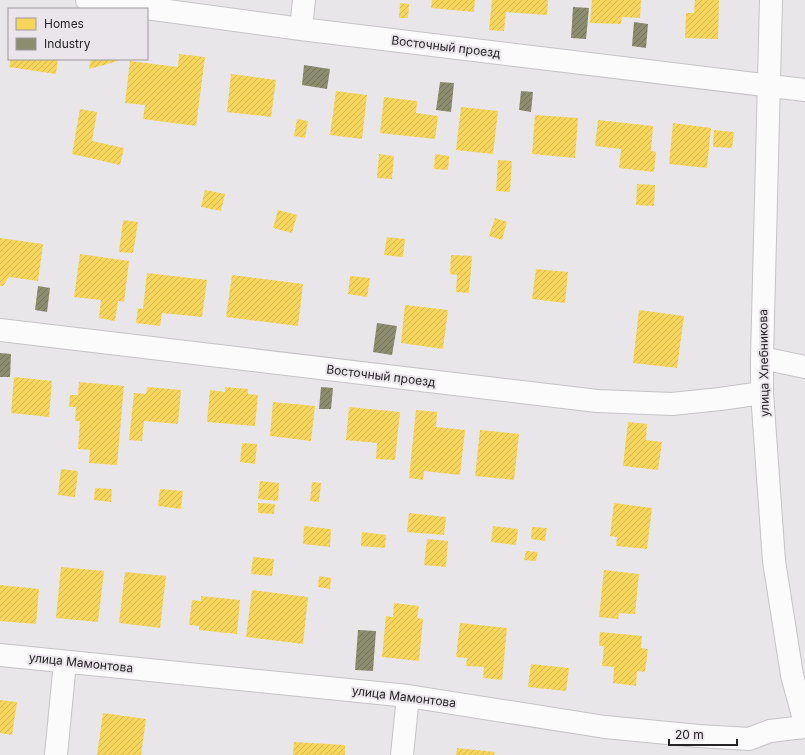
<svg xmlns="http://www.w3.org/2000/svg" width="805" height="755" font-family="Inter,sans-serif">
  <defs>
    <pattern id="homes-hatch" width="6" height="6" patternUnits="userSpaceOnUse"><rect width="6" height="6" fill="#f6d55c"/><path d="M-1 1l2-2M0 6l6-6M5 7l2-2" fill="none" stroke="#d3b750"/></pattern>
    <pattern id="industry-hatch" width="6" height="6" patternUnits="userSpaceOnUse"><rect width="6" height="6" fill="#8c8c6e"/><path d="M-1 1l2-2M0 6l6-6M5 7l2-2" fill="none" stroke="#72725a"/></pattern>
  </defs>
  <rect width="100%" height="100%" fill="#e8e6e9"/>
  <path fill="url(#homes-hatch)" d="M 432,0 L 475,0 L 474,12 L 431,8 Z
    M 492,0 L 548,0 L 547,15 L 506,12 L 504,31 L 489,30 Z
    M 592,0 L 641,0 L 640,18 L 622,17 L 621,24 L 590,23 Z
    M 695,0 L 719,0 L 718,39 L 685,38 L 686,13 L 694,13 Z
    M 400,3 L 409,4 L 408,18 L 399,18 Z
    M 179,54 L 205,57 L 196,126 L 143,119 L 145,105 L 125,103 L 130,61 L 178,67 Z
    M 11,59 L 58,59 L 56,74 L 9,67 Z
    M 91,59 L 117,59 L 118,61 L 89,69 Z
    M 231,74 L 276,80 L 271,117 L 227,112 Z
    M 336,91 L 367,95 L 362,139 L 330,135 Z
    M 384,97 L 417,101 L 416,113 L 438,116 L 435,139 L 380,133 Z
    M 461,107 L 498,111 L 493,154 L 456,150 Z
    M 80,109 L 97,112 L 92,141 L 124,148 L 120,165 L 72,154 Z
    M 535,115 L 578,118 L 575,158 L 532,154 Z
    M 297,119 L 308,121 L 305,138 L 294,136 Z
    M 598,120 L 653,126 L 651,151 L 656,152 L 654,172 L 619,168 L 621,149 L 595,146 Z
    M 673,123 L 711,128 L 707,168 L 669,164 Z
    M 714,130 L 734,132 L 732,148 L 713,147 Z
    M 379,154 L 394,156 L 392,179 L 377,178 Z
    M 435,154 L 449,156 L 448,170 L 434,169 Z
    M 498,160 L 512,161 L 510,192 L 496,191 Z
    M 637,184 L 655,185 L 654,206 L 636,205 Z
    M 205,190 L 225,194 L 221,211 L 201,207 Z
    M 278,210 L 297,215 L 292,233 L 273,228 Z
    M 495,218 L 507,222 L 502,240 L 489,236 Z
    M 123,220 L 138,222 L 133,253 L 119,252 Z
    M 387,237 L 405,239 L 403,257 L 384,255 Z
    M 0,238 L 43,244 L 38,281 L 9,277 L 3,286 L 0,286 Z
    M 80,254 L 129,261 L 124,302 L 118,301 L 115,321 L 99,318 L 101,300 L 74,297 Z
    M 451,255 L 472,256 L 469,293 L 456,292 L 457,275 L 450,274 Z
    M 536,269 L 568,272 L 565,303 L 532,299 Z
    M 147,273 L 207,280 L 202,317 L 162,313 L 160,326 L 136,323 L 138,308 L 143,309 Z
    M 232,275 L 303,284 L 298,326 L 226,317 Z
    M 350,276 L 370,278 L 367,297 L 348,294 Z
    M 405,305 L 448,310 L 443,349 L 401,343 Z
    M 639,310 L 684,316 L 677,368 L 633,363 Z
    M 14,377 L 52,381 L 49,417 L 11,413 Z
    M 79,382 L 124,386 L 117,465 L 89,463 L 90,450 L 78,449 L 80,421 L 75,421 L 76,407 L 69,407 L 70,395 L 78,395 Z
    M 147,387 L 181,390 L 178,424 L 144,421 L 142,441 L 129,440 L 134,393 L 146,394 Z
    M 225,387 L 248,389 L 248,394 L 258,395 L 255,426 L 207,422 L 210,390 L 225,392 Z
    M 273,402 L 315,406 L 311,441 L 270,436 Z
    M 349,407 L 400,412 L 395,460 L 376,459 L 377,443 L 346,440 Z
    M 416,410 L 437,412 L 436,427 L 465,430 L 460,475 L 424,471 L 423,480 L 409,478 Z
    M 628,422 L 647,424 L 646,440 L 662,442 L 658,470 L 623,466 Z
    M 480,430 L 519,434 L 514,480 L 475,476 Z
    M 242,443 L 257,444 L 255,464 L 240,462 Z
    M 61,469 L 78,471 L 75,497 L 58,495 Z
    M 260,481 L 279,483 L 278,501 L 258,499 Z
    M 312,482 L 321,483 L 319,502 L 310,501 Z
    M 95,488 L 112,489 L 111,502 L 94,500 Z
    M 160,489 L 183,491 L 181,509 L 158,506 Z
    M 258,503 L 275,504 L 274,514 L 258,513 Z
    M 614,503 L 652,508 L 647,549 L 616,546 L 617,537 L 610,536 Z
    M 409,513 L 446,517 L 444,535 L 407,532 Z
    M 304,526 L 331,529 L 330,547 L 303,544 Z
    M 493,526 L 518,529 L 516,545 L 491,542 Z
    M 532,527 L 547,528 L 545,541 L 531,539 Z
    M 362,532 L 386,535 L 385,548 L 361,546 Z
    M 427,539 L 448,541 L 446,567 L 424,565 Z
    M 526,551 L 538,552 L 536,561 L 524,560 Z
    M 253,557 L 274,559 L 272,576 L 251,574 Z
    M 61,567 L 104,571 L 98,622 L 56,618 Z
    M 604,570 L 639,574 L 635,614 L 619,613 L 618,619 L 599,617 Z
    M 125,572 L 166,576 L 160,628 L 119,623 Z
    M 319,576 L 331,578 L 330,589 L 318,587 Z
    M 0,585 L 39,589 L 36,624 L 0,621 Z
    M 252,590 L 308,597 L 303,644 L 246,637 Z
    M 201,596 L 240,600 L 237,634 L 199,630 L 199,626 L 189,625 L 192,600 L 201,601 Z
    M 394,603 L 419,606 L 417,618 L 423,619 L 419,661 L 382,657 L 386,616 L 393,617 Z
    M 460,623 L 507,628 L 502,680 L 483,678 L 484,667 L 466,666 L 467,658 L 456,657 Z
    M 600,632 L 642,636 L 641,648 L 648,649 L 645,672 L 637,671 L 636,686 L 613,683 L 614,667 L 602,666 L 604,646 L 599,646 Z
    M 531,664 L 569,668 L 566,691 L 528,687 Z
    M 0,700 L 17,702 L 12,735 L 0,733 Z
    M 103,713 L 146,719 L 141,755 L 97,755 Z
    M 294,742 L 345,745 L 345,755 L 293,755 Z
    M 457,748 L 495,752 L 494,755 L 456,755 Z"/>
  <path fill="url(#industry-hatch)" d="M 573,7 L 589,8 L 586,39 L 571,38 Z
    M 634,22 L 648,24 L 646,48 L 632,46 Z
    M 304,65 L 330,69 L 327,89 L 302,85 Z
    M 440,82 L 454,83 L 451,112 L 436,110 Z
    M 521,91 L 533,92 L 531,112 L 519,110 Z
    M 38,286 L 50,288 L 47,312 L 35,310 Z
    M 377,323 L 397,326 L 392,355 L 373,352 Z
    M 0,353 L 11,354 L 10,377 L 0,377 Z
    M 321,387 L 333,388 L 331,409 L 319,409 Z
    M 358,630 L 376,631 L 373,671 L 355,670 Z"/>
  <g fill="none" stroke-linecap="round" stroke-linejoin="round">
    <defs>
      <path id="minor" d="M 87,0 L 301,29 L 805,90
        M 771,0 L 762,358 L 762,393 L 774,561 L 792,675 L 805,723
        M 301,29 L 304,0
        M 0,330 L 597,401 L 672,404 L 720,399 L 762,393
        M 762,358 L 805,367
        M 0,655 L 408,696 L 605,727 L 699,736 L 749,739 L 770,731 L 805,727
        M 56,755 L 65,662
        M 402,755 L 408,696"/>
    </defs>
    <use href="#minor" stroke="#c5c3c5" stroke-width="24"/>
    <use href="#minor" stroke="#fcfbfc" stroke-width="22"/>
  </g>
  <g text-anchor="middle" stroke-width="4" stroke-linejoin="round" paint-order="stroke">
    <g font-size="12" fill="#262426" stroke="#e9e5ea">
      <text transform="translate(446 47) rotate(7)" y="4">Восточный проезд</text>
      <text transform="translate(764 363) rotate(-91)" y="4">улица Хлебникова</text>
      <text transform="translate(381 376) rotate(7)" y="4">Восточный проезд</text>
      <text transform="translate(81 663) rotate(6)" y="4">улица Мамонтова</text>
      <text transform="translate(404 697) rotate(7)" y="4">улица Мамонтова</text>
    </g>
  </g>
  <rect x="8" y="8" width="140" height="52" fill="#e9e5ea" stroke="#9b989c"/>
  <rect x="16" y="18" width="20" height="12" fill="#f6d55c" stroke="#9b989c"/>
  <text x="44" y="28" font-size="12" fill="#262426">Homes</text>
  <rect x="16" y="38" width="20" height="12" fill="#8c8c6e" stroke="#9b989c"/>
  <text x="44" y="48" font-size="12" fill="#262426">Industry</text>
  <path d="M669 739v6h68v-6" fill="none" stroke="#262426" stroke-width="2"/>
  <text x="675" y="739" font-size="12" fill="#262426" stroke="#e9e5ea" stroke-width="3" paint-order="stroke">20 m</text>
</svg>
